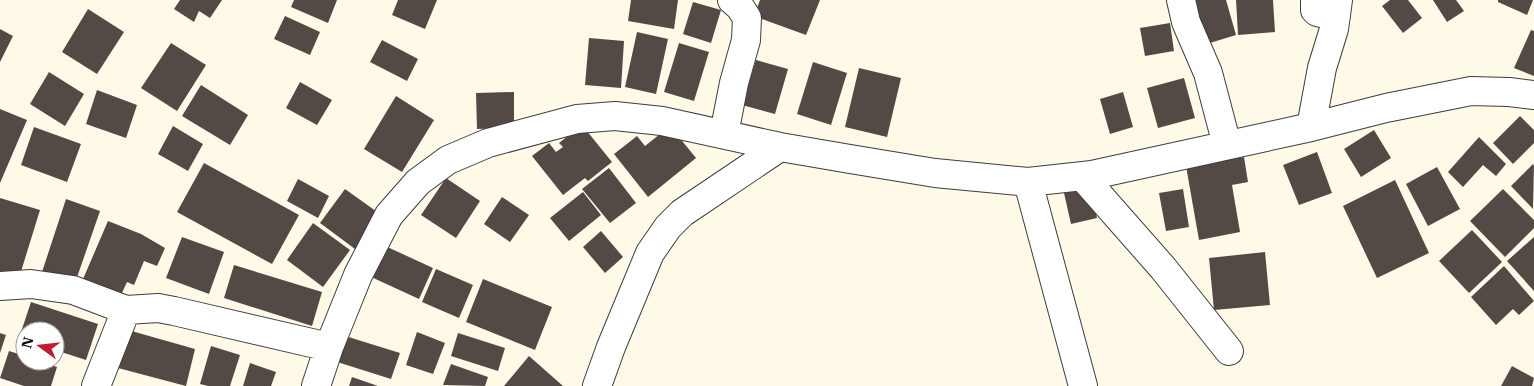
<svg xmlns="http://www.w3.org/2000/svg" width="1534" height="386" font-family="'IBM Plex Serif',serif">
  <rect width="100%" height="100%" fill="#fff9e8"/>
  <path fill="#534a46" d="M 180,0 L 222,0 L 210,18 L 199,11 L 194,22 L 174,9 Z
    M 294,0 L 337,0 L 328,23 L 291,7 Z
    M 398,0 L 437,0 L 425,29 L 392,15 Z
    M 631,0 L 678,0 L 674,29 L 628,21 Z
    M 760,0 L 820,0 L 806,35 L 754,16 Z
    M 1187,0 L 1226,0 L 1236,35 L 1200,46 Z
    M 1236,0 L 1273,0 L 1275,32 L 1238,35 Z
    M 1390,0 L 1408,0 L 1422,18 L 1403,33 L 1382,6 Z
    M 1433,0 L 1456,0 L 1464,11 L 1447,22 Z
    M 1498,0 L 1533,0 L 1527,15 L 1498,2 Z
    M 693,2 L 721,10 L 711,43 L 683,34 Z
    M 88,9 L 124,32 L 97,74 L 62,52 Z
    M 285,16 L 320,32 L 310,55 L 274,39 Z
    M 1170,23 L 1174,51 L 1145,56 L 1140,28 Z
    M 0,29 L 13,36 L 0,62 Z
    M 1531,30 L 1534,31 L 1534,76 L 1514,68 Z
    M 637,32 L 668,39 L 656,94 L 625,87 Z
    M 589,38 L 624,41 L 621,88 L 585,85 Z
    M 382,40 L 418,59 L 407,81 L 370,62 Z
    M 171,43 L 206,65 L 177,111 L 141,88 Z
    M 679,43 L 709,52 L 694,101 L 664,92 Z
    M 756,60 L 788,69 L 775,114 L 742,105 Z
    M 813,62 L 847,73 L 831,125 L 797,114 Z
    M 859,68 L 901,78 L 887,137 L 845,127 Z
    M 49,72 L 84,94 L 65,126 L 30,104 Z
    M 1184,78 L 1195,118 L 1158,128 L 1147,88 Z
    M 300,82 L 332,100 L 317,125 L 286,108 Z
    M 201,85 L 248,115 L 230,145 L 182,116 Z
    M 97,90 L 137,105 L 126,138 L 86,124 Z
    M 514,92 L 514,128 L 477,129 L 476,93 Z
    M 1123,92 L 1133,127 L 1110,134 L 1100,99 Z
    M 396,96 L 434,120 L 402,172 L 364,149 Z
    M 0,109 L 27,120 L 0,183 Z
    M 1520,116 L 1534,130 L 1534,143 L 1513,164 L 1493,143 Z
    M 582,125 L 612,162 L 588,181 L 585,178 L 563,195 L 532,156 L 549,143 L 556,152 L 563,147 L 559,143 Z
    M 173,126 L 203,144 L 188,171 L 158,154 Z
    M 670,126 L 696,158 L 648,197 L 614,154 L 637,136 L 645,146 Z
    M 34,127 L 81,144 L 67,182 L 21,165 Z
    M 1374,130 L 1391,158 L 1361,177 L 1344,149 Z
    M 1479,137 L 1506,164 L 1496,176 L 1483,165 L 1463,187 L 1448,172 Z
    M 1317,152 L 1332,193 L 1299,205 L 1283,165 Z
    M 1244,157 L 1248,182 L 1232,185 L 1240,232 L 1199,240 L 1186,166 Z
    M 204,163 L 299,215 L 272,264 L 177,212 Z
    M 1533,164 L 1534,166 L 1533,209 L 1511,186 Z
    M 1437,167 L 1460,209 L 1428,226 L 1406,184 Z
    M 609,168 L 636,203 L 610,223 L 582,189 Z
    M 446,178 L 480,201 L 456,238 L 421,215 Z
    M 298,179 L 329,196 L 318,218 L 287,201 Z
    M 1395,180 L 1429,253 L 1377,278 L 1343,206 Z
    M 1090,187 L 1097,218 L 1071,224 L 1064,193 Z
    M 345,189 L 380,214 L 355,249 L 320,223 Z
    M 1183,189 L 1189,227 L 1166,231 L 1159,193 Z
    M 1503,189 L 1534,220 L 1534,228 L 1505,257 L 1470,221 Z
    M 583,192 L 601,215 L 569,241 L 550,218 Z
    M 502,197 L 529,215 L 510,242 L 484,224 Z
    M 0,198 L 40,210 L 19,278 L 0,272 Z
    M 66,199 L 100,211 L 74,286 L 41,275 Z
    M 108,221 L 141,234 L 165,248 L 157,266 L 144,261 L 134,285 L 127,282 L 121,295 L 80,286 Z
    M 313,223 L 350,250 L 323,287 L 287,260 Z
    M 1472,230 L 1502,262 L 1469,293 L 1439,261 Z
    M 601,231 L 623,257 L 605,273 L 583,247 Z
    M 182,237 L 224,252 L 209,294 L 166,278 Z
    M 1534,237 L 1534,291 L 1507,261 Z
    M 383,245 L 433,268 L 419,299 L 369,276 Z
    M 1265,252 L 1270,305 L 1214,310 L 1209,258 Z
    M 234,265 L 322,292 L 312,326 L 224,298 Z
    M 1504,266 L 1534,301 L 1519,315 L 1513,309 L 1496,325 L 1471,297 Z
    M 436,269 L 473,285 L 459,318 L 422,302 Z
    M 483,279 L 552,307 L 535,350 L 466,322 Z
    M 31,302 L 98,324 L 86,360 L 55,350 L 55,331 L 25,331 L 25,340 L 19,338 Z
    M 128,330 L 195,349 L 186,386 L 118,368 Z
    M 417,332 L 445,343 L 433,374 L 406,365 Z
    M 0,333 L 6,335 L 0,353 Z
    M 458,333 L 505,348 L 498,371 L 451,356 Z
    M 342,335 L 400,353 L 391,379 L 334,361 Z
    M 211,346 L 240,355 L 230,386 L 208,386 L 200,384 Z
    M 9,351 L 25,356 L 25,361 L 40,361 L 57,367 L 51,386 L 24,386 L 0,378 Z
    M 529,356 L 563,386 L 504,386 Z
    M 250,363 L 276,372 L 271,386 L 243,386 Z
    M 451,364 L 488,377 L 485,386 L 443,385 Z
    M 1512,366 L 1534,378 L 1532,386 L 1501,386 Z
    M 352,377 L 378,386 L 349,386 Z"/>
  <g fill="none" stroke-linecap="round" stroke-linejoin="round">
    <defs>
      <path id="minor" d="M 1181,0 L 1186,22 L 1208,73 L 1227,145
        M 1315,0 L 1315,10 L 1317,12 L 1336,16
        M 1311,127 L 1322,68 L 1334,29 L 1338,0
        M 724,134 L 734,83 L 746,40 L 747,18 L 740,7 L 732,0
        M 1082,176 L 1163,268 L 1229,351
        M 1028,182 L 1083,386
        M 0,286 L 31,284 L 73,290 L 126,310 L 158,308 L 174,311 L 329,347
        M 96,386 L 126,310
        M 316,386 L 329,347 L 358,275 L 389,215 L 418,182 L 448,160 L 488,143 L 577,119 L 615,116 L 662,121 L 780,147 L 850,159 L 935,173 L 1028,182 L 1092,175 L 1311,127 L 1386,108 L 1471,91 L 1509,92 L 1534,95
        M 597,386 L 611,347 L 650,253 L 668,227 L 682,213 L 780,147"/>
    </defs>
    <use href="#minor" stroke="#3d3d3d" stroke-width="30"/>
    <use href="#minor" stroke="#fff" stroke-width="28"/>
  </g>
  <g transform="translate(40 346) rotate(285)"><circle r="24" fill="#ffffff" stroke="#9d9d9d"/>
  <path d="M0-4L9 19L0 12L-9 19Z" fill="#bf1e31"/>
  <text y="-8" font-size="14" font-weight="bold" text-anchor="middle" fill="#0a0a0a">N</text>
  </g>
</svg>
